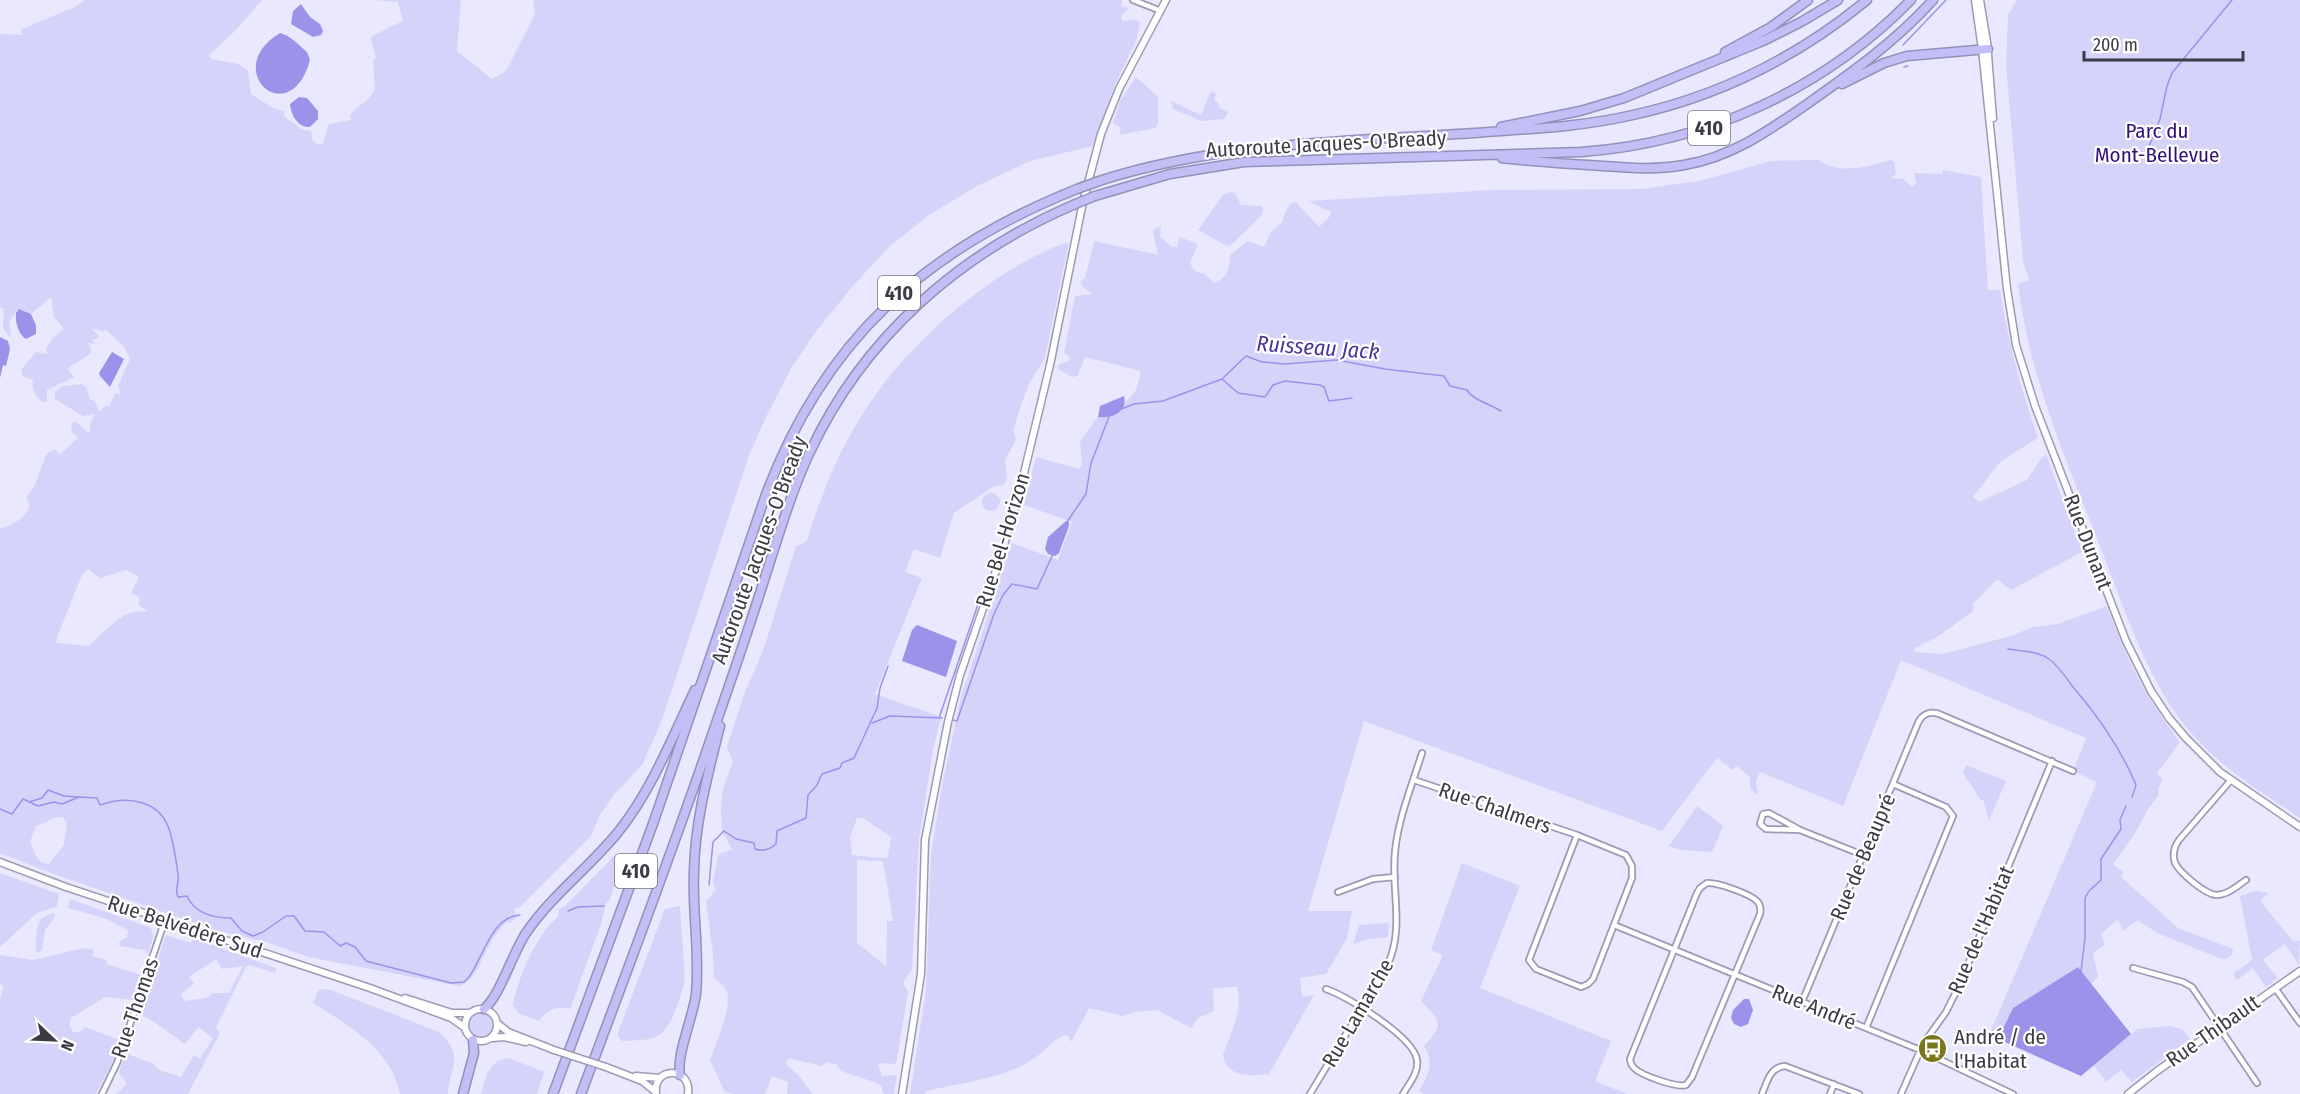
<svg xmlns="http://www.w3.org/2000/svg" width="2300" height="1094" font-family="'Fira Sans Condensed',sans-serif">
  <rect width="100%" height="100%" fill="#e9e8fe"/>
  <path fill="#d5d3fa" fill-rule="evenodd" d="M 85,0 L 262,0 L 235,31 L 209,55 L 211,59 L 238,64 L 248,71 L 251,94 L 273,108 L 284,111 L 285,117 L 301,129 L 311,131 L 313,141 L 318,145 L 323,143 L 329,124 L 351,120 L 350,116 C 354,108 358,107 365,102 C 368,100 372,94 375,90 L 373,60 L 376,58 L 371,39 L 372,36 L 403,21 L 398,2 L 375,0 L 461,0 L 457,51 L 492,79 L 506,71 L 535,14 L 533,0 L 1120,0 L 1123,1 L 1120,6 L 1130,8 L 1122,14 L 1121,18 L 1123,21 L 1136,20 L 1140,22 L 1136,41 L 1114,87 L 1093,146 L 1030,161 L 977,186 L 929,215 L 890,246 L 852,287 L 817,330 L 792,367 L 768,413 L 749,455 L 662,720 L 642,765 L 613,796 L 599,817 L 591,836 L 520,907 L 514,909 L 517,917 L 510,923 L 507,921 C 502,927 496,933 492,940 C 482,955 479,978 460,986 L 308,957 L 269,943 L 215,930 L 48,872 L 0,853 L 0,529 C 12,525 25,519 30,506 L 26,497 L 34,487 L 47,453 L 56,449 L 59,455 L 78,438 L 71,431 L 72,423 L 76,422 L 88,432 L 90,431 L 90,424 L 95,414 L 83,416 L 55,399 L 55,392 L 62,386 L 82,384 L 86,387 L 90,399 L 95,401 L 99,411 L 101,411 L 105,406 L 109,406 L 115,393 L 121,394 L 118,386 L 130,359 L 125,348 L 106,330 L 102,331 L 91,328 L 99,336 L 97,339 L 92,339 L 95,344 L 88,343 L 91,349 L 90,354 L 67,369 L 74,377 L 47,390 L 47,401 L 42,402 C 36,397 31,389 33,380 L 23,376 L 21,370 L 36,352 L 48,354 L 46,349 L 52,339 L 64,329 L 54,317 L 51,297 L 31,314 L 23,310 L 17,310 L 9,322 L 11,333 L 9,337 L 3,328 L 4,309 L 0,307 L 0,34 L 22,35 L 22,29 L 77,6 ZM 88,569 L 100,578 L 126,570 L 139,577 L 131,593 L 139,597 L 139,606 L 148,611 C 143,612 139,611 133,612 C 121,614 98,636 90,646 L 57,643 L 56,640 L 81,577 ZM 57,817 L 63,817 L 67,823 L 64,845 L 49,864 C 34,862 36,852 30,842 L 36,826 Z
    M 2017,0 L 2300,0 L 2300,818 C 2260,791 2218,766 2187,728 C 2144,675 2124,606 2099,544 C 2066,459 2029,376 2018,284 L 2029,280 L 2023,261 L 2006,64 L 2008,15 Z
    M 1136,77 L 1158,97 L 1158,123 L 1156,128 L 1119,135 L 1121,128 L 1113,123 L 1120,101 Z
    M 1211,91 L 1216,94 L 1214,100 L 1219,104 L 1220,108 L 1228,112 L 1224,119 L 1201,121 L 1173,109 L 1171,101 L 1201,115 Z
    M 1818,160 C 1842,175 1865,167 1891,160 L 1894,162 L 1896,174 L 1891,178 L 1903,179 L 1912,187 L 1916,184 L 1914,173 L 1942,174 L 1943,170 L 1981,177 L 1988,290 L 2000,290 C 2008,341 2021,390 2038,438 L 2000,462 L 1973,497 L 1979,502 L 2027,480 L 2039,461 L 2046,454 L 2082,552 L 2011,590 L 1997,579 L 1973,604 L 1973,611 L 1937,637 L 1915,648 L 1914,652 L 1943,654 L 2011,636 L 2033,627 L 2058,624 L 2107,606 C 2125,656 2147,700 2180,742 L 2157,773 L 2163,780 L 2158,788 L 2159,795 L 2148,809 L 2134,835 L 2113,864 L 2123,872 L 2121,877 L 2178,928 L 2233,949 L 2232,955 L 2224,960 L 2157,933 L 2138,920 L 2123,931 L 2118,919 L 2101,934 L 2105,945 L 2093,953 L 2098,976 L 2091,984 L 2078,967 L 2013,1008 L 1998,1039 L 1989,1035 L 2097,782 L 2073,771 L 2086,738 L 1901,660 L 1843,806 L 1760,772 L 1756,781 L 1758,796 L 1750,788 L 1750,777 L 1737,766 L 1733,770 L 1717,758 L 1662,831 L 1364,721 L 1308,911 L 1352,911 L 1347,938 L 1326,974 L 1300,978 L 1302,997 L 1314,995 L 1269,1074 C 1251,1076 1227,1078 1223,1055 C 1231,1033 1243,1011 1237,987 L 1213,988 L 1214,1011 L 1198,1018 L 1191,1028 L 1157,1010 L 1135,1012 L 1122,1016 L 1089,1008 L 1071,1042 L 1069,1036 L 1065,1035 C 1052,1040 1044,1053 1032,1060 C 1002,1079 960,1083 926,1091 L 925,1094 L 910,1094 L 926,990 L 931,855 L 941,791 L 961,697 L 1012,543 L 1058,560 L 1072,522 L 1024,505 L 1036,457 L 1079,469 L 1082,464 L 1080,442 C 1082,438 1095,420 1098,417 C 1110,419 1116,414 1123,405 C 1136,391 1137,392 1141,371 L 1085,357 L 1077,376 L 1072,377 L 1058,369 L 1058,365 L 1068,361 L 1070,357 L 1064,353 L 1075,296 L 1092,294 L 1082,286 L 1080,281 L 1085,278 L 1094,241 L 1158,255 L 1153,231 L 1157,227 L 1161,227 L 1160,237 L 1172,247 L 1177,247 L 1180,237 L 1198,244 L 1190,263 C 1193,269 1196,274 1204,273 L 1214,283 C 1228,277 1229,271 1230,255 L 1248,241 L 1264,247 L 1271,232 L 1282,222 L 1285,213 L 1291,203 L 1296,202 L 1319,227 L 1330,216 L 1331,212 L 1308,201 L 1493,190 L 1642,189 L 1699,181 L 1771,161 Z
    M 1229,192 L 1235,193 L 1241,205 L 1261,206 L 1263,209 L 1262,215 L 1232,244 L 1227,246 L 1198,230 L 1223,195 Z
    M 1069,242 L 1045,358 L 1029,384 L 1021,405 L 1013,431 L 1016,440 L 1005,460 L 1007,480 L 1003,485 L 994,486 L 954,513 L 940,558 L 914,549 L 905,572 L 922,578 L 875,694 L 941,717 L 933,750 L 919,839 L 912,970 L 903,983 L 908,992 L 896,1064 L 883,1063 L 878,1065 L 882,1076 L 897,1075 L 894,1094 L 884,1094 L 881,1086 L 877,1083 L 841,1071 L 836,1064 L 827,1062 L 821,1066 L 789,1058 L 786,1064 L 800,1077 L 813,1094 L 787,1094 L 788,1082 L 772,1076 L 765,1094 L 734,1094 L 725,1092 L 710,1060 C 716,1045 732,1007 727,992 C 725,986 718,982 714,978 L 713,954 L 706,901 L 716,890 L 713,883 L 718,855 L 732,849 L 722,831 L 721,807 L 723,788 L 733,762 L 727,747 L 743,697 L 764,648 L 796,546 L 804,543 L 807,540 C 819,502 833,465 853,430 C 891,362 959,298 1027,260 C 1041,253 1054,246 1069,242 ZM 857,818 L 863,818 L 891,837 L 888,857 C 880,859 862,856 852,855 L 850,837 ZM 857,860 L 883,861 L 893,921 L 887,921 L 886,966 L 857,943 Z
    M982 502a9 9 0 1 1 18 0a9 9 0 1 1-18 0Z
    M 1966,765 L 2006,781 L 1989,820 L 1983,800 L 1981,800 L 1963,773 Z
    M 1697,806 L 1723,826 L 1712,852 C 1697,850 1684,853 1669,846 Z
    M 616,854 L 624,859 L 609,902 L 606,903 L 601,924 L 570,1009 C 555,1006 547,1009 539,1021 L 518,1013 L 513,1005 C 517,980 537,933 558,917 L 559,909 L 565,906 Z
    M 1462,863 L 1520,886 L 1480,988 L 1611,1041 L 1595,1081 L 1627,1094 L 1423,1094 L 1419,1091 C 1428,1076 1435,1063 1424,1046 C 1444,1023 1442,1023 1421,1001 L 1443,955 L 1431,950 Z
    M 0,873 L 59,894 L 57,906 L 37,913 L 0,947 Z
    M 2256,891 L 2269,893 L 2260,901 L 2293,941 L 2300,941 L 2299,965 L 2285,944 L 2263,960 L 2278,978 L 2266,987 L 2253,968 L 2237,980 L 2233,974 L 2252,960 L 2240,896 Z
    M 70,899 L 151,928 L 153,937 L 148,955 L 145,950 L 120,946 L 119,942 L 127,937 L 128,930 L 104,918 L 68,908 Z
    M 680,906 L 685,979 C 682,994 671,1031 656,1037 C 645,1041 633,1040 622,1041 L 617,1035 L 665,909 Z
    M 55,913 L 53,920 L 45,930 L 42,950 L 36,953 C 37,934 32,917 55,913 Z
    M 1389,923 L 1388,937 L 1369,939 L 1353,944 L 1359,925 Z
    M 166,935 L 191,943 L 193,938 L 276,968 L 275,973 L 250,965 L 246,967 L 216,1027 L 220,1033 L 188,1094 L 116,1094 L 127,1084 L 119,1073 L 125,1053 L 154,1064 L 159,1070 L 181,1077 L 194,1055 L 200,1059 L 213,1038 L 198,1027 L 185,1044 C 170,1034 156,1021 139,1014 ZM 216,959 L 222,969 L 243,966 L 229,993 L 212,993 L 207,998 L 184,1001 L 181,994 L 194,984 L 189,977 Z
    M 84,948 L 94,950 L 92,956 L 107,960 L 106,964 L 141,975 L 133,1000 L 105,997 L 71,1018 L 69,1024 L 73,1032 L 79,1032 L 85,1027 L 120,1040 L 114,1059 L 96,1094 L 0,1094 L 0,999 L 4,986 L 0,984 L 0,955 L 33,960 Z
    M 319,989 L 331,990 L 439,1032 C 465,1056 450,1066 448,1094 L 400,1094 C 392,1050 348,1025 313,1003 Z
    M469 1025a12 12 0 1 1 24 0a12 12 0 1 1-24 0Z
    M 2169,1026 L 2182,1029 L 2190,1039 L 2132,1082 L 2121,1070 L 2106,1082 L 2093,1064 L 2138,1029 Z
    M 509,1058 L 544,1072 L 537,1094 L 481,1094 C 486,1076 489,1060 509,1058 Z"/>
  <path fill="#9b92ea" d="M 301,4 L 310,17 L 320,24 L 323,31 L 321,35 L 313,37 L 291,24 L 293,11 Z
    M 280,33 C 292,36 298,45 307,52 L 310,60 C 290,133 219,70 280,33 Z
    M 299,97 L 307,98 L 318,111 L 318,119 L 310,127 C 298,128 291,115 290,104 Z
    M 19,309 L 31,314 L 36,325 L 36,334 L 26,339 C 18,334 15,321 16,313 Z
    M 0,337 L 8,341 L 10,349 L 6,366 L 3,365 L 0,378 Z
    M 112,352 L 124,359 L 110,387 L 100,376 L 99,373 Z
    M 1124,396 C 1128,412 1112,419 1098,417 L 1100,406 Z
    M 1066,521 L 1069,522 L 1069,526 L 1059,553 L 1055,556 L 1048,554 L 1045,549 L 1048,537 Z
    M 917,625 L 957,641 L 946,677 L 902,661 L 912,630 Z
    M 2078,967 L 2131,1034 L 2081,1076 L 1998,1039 L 2013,1008 Z
    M 1744,999 L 1749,999 L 1753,1010 L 1748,1024 L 1741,1027 L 1734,1024 L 1731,1018 L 1733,1010 Z"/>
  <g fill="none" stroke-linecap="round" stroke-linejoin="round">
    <path stroke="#9b92ea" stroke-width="1.5" d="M 1903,45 L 1946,0
      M 1904,67 L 1908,66
      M 2146,154 L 2160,119 L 2167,86 L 2172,73 L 2232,0
      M 1222,379 L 1238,393 L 1265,397 L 1273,385 L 1285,381 L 1320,385 L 1324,387 L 1329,401 L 1352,398
      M 1121,409 L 1134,404 L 1163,401 L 1222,379 L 1246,356 L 1262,362 L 1285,364 L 1337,360 L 1385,369 L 1444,376 L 1450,386 L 1467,390 C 1473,400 1490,404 1501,411
      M 1067,522 L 1086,494 L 1091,463 L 1109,417
      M 2008,649 C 2021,651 2038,651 2049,659 C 2059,666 2066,678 2073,687 C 2099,717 2121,749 2136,785 L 2132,797
      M 939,718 L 987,578
      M 953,720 L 957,721 L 994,614 L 1003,595 L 1012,584 L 1037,589 L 1053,554
      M 872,723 L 890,716 L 942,718
      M 29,802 L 42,798 L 48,790 L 64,796 L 78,797
      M 0,809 L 12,814 L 23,799 L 38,806 L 54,802 L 62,804 L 79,797 L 97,798 L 100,805 C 128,795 161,800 170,832 C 174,845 176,860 178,874 C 180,882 174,889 178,897 L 187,896 C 195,914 214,918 231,918 L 242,931 L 253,936 L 263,932 L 286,916 L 294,916 L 305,931 L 324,932 L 340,946 L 346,943 L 355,947 L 366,961 L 451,983 L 464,982 L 469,977 C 483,958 492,916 520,915
      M 709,885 L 713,842 L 724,831 L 736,839 L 754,843 L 755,849 C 763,852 769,850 776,844 L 777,831 L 806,818 L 808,795 L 817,785 L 822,774 L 840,768 L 842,763 L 854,758 L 877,708 L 880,688 L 888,666
      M 568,911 L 578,907 L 604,906
      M 2081,971 L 2085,938 L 2085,898 L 2089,891 L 2101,880 L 2101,859 L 2121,829 L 2120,820 L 2126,806"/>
    <defs>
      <path id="minor" d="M 1133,0 L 1161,11
        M 1414,780 L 1577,835 L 1626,855 L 1632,866 L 1632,878 L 1593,979 L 1588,984 L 1581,987 L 1536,969 L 1529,960 L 1577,835
        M 2231,780 L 2179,840 C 2174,847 2172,854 2175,863 C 2180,873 2205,894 2216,895 C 2228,895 2237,886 2246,880
        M 1800,830 L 1766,829 L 1760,824 L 1763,814 L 1769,813 L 1800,830 L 1863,855
        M 1707,883 C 1717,882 1750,894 1757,901 C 1761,905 1761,909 1760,914 L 1692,1077 L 1686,1085 C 1676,1088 1641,1075 1634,1068 C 1630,1064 1631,1063 1630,1059 L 1697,893 L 1700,888 Z
        M 1338,892 L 1373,879 L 1395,877
        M 1614,925 L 1920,1050 L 2013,1094
        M 2133,968 L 2183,982 L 2192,987 L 2257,1083
        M 2275,988 L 2300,1023
        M 1326,989 C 1347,996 1414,1037 1417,1060 C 1419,1072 1409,1084 1403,1094
        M 1802,1002 L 1918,723 C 1922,714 1930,711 1939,714 L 2073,771
        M 1866,1028 L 1953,816 L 1946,807 L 1893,784
        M 102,1094 L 117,1063 L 165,920
        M 1310,1094 L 1387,966 C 1405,929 1391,891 1395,852 C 1398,819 1412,785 1422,753
        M 1762,1094 C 1767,1082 1770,1067 1785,1066 L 1859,1094
        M 1830,1094 L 1834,1084
        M 1901,1094 L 1923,1044 L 1946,1012 L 1958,988 L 2052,761"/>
      <path id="tertiary" d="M 1975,0 L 1982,49 L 2007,289 L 2016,345 L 2035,406 L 2126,641 L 2151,691 L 2169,718 L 2186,738 L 2220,772 L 2300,827
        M 1980,0 L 1987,42 L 1993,118
        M 0,862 L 66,887 L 370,988 L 451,1018 L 464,1027
        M 405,998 L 452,1013 L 470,1013
        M465 1025a16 16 0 1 1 32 0a16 16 0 1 1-32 0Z
        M 497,1023 L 508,1032 L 554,1050
        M 492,1038 L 504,1037 L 526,1042
        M 606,1067 L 642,1081 L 656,1092
        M 636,1076 L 660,1078
        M 656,1094 C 652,1066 692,1066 688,1094
        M 902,1094 L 921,974 L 925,840 L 948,722 L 960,675 L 998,565 L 1019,494 L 1050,365 L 1083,202 L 1101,134 L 1119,89 L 1166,0
        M 2128,1094 L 2157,1071 L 2300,971"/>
      <path id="motorway" d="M 1725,52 L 1771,27 L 1808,0
        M 1842,84 L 1884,63 L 1907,56 L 1988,49
        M 1501,127 L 1580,111 L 1624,98 L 1763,41 L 1801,22 L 1838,0
        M 1502,158 C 1535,162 1569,164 1602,166 C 1630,168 1657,170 1684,165 C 1733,157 1771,129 1810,102 C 1854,71 1897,40 1933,0
        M 1099,181 C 1220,142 1349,141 1475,133 C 1528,129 1581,127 1633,115 C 1719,96 1799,56 1867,0
        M 1095,196 L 1170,174 L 1244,162 L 1581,152 C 1706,143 1823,90 1911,0
        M 484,1009 C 500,996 512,954 526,933 C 552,895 590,867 619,831 C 652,789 672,738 695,690
        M 680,1075 C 676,1055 693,1018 696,994 C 700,953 692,912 694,871 C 695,821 708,774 720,726
        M 463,1094 L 474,1053 L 473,1040
        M 553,1094 L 654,821 L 765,497 C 823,341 924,250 1077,189
        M 581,1094 C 626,974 672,853 713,732 C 732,678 750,625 767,571 C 780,531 792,490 810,452 C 863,338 959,254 1073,205"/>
    </defs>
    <use href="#minor" stroke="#9c9bb4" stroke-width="8"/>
    <use href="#tertiary" stroke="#9c9bb4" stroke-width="9"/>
    <use href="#motorway" stroke="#9391b8" stroke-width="11"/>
    <use href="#minor" stroke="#fff" stroke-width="4.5"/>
    <use href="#tertiary" stroke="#fff" stroke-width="6"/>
    <use href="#motorway" stroke="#c3bff6" stroke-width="8"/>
    <defs>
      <path id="tertiary-bridge" d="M 554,1050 L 606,1067"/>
      <path id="motorway-bridge" d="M 1077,189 L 1099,181
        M 1073,205 L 1095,196"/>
    </defs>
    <use href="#tertiary-bridge" stroke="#9c9bb4" stroke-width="9" stroke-linecap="butt"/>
    <use href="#motorway-bridge" stroke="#9391b8" stroke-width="11" stroke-linecap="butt"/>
    <use href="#tertiary-bridge" stroke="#fff" stroke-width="6"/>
    <use href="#motorway-bridge" stroke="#c3bff6" stroke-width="8"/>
  </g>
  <defs>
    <symbol id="bus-disc" viewBox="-11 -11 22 22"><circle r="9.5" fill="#7a771c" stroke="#fff"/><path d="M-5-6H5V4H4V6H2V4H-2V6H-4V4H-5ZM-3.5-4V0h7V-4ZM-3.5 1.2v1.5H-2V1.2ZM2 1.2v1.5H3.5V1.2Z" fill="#fff"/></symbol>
  </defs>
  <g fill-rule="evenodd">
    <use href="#bus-disc" x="1916" y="1032" width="33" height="33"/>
  </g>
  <g text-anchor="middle" stroke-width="4.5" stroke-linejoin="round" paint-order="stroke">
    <g fill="#fff" stroke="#76767d" stroke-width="1.5">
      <rect x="1688" y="111" width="42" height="34" rx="4.5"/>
      <rect x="878" y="276" width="42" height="34" rx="4.5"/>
      <rect x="615" y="854" width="42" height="34" rx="4.5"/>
    </g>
    <g font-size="20" font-weight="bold" fill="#3b3b45">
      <text x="1709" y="135">410</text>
      <text x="899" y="300">410</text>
      <text x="636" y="878">410</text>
    </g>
    <g font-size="21" fill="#311078" stroke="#fff">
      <text x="2157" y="138">Parc du<tspan x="2157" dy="24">Mont-Bellevue</tspan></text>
    </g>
    <g font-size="21" fill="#3b3b45" stroke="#fff">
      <text transform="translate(1326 144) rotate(-3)" y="7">Autoroute Jacques-O'Bready</text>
      <text transform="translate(1003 540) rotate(-73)" y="7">Rue Bel-Horizon</text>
      <text transform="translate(2088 542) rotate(69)" y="7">Rue Dunant</text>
      <text transform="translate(759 550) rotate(-70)" y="7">Autoroute Jacques-O'Bready</text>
      <text transform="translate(1495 808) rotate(19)" y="7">Rue Chalmers</text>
      <text transform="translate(1863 857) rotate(-67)" y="7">Rue de Beaupré</text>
      <text transform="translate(185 927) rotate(18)" y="7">Rue Belvédère Sud</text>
      <text transform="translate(1981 930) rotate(-67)" y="7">Rue de l'Habitat</text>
      <text transform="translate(1814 1007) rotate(22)" y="7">Rue André</text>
      <text transform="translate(135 1008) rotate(-71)" y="7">Rue Thomas</text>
      <text transform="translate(1358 1013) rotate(-60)" y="7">Rue Lamarche</text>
      <text transform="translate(2213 1031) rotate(-35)" y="7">Rue Thibault</text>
    </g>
    <g font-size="21" fill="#3b3b45" stroke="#fff" text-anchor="start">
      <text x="1954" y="1044">André / de<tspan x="1954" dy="24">l'Habitat</tspan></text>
    </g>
    <g font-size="22" font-style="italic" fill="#4a3399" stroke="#fff">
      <text transform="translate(1318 347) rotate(4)" y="8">Ruisseau Jack</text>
    </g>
  </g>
  <g transform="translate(54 1040) rotate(113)" stroke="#ffffff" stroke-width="4.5" paint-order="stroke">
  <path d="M0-4.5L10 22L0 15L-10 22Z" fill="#3b3b45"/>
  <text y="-9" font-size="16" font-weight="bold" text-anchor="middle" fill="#3b3b45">N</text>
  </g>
  <path d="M2084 51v9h159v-9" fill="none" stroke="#3b3b45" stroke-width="3"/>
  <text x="2093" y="51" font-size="18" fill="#3b3b45" stroke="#ffffff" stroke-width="4.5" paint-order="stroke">200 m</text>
</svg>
